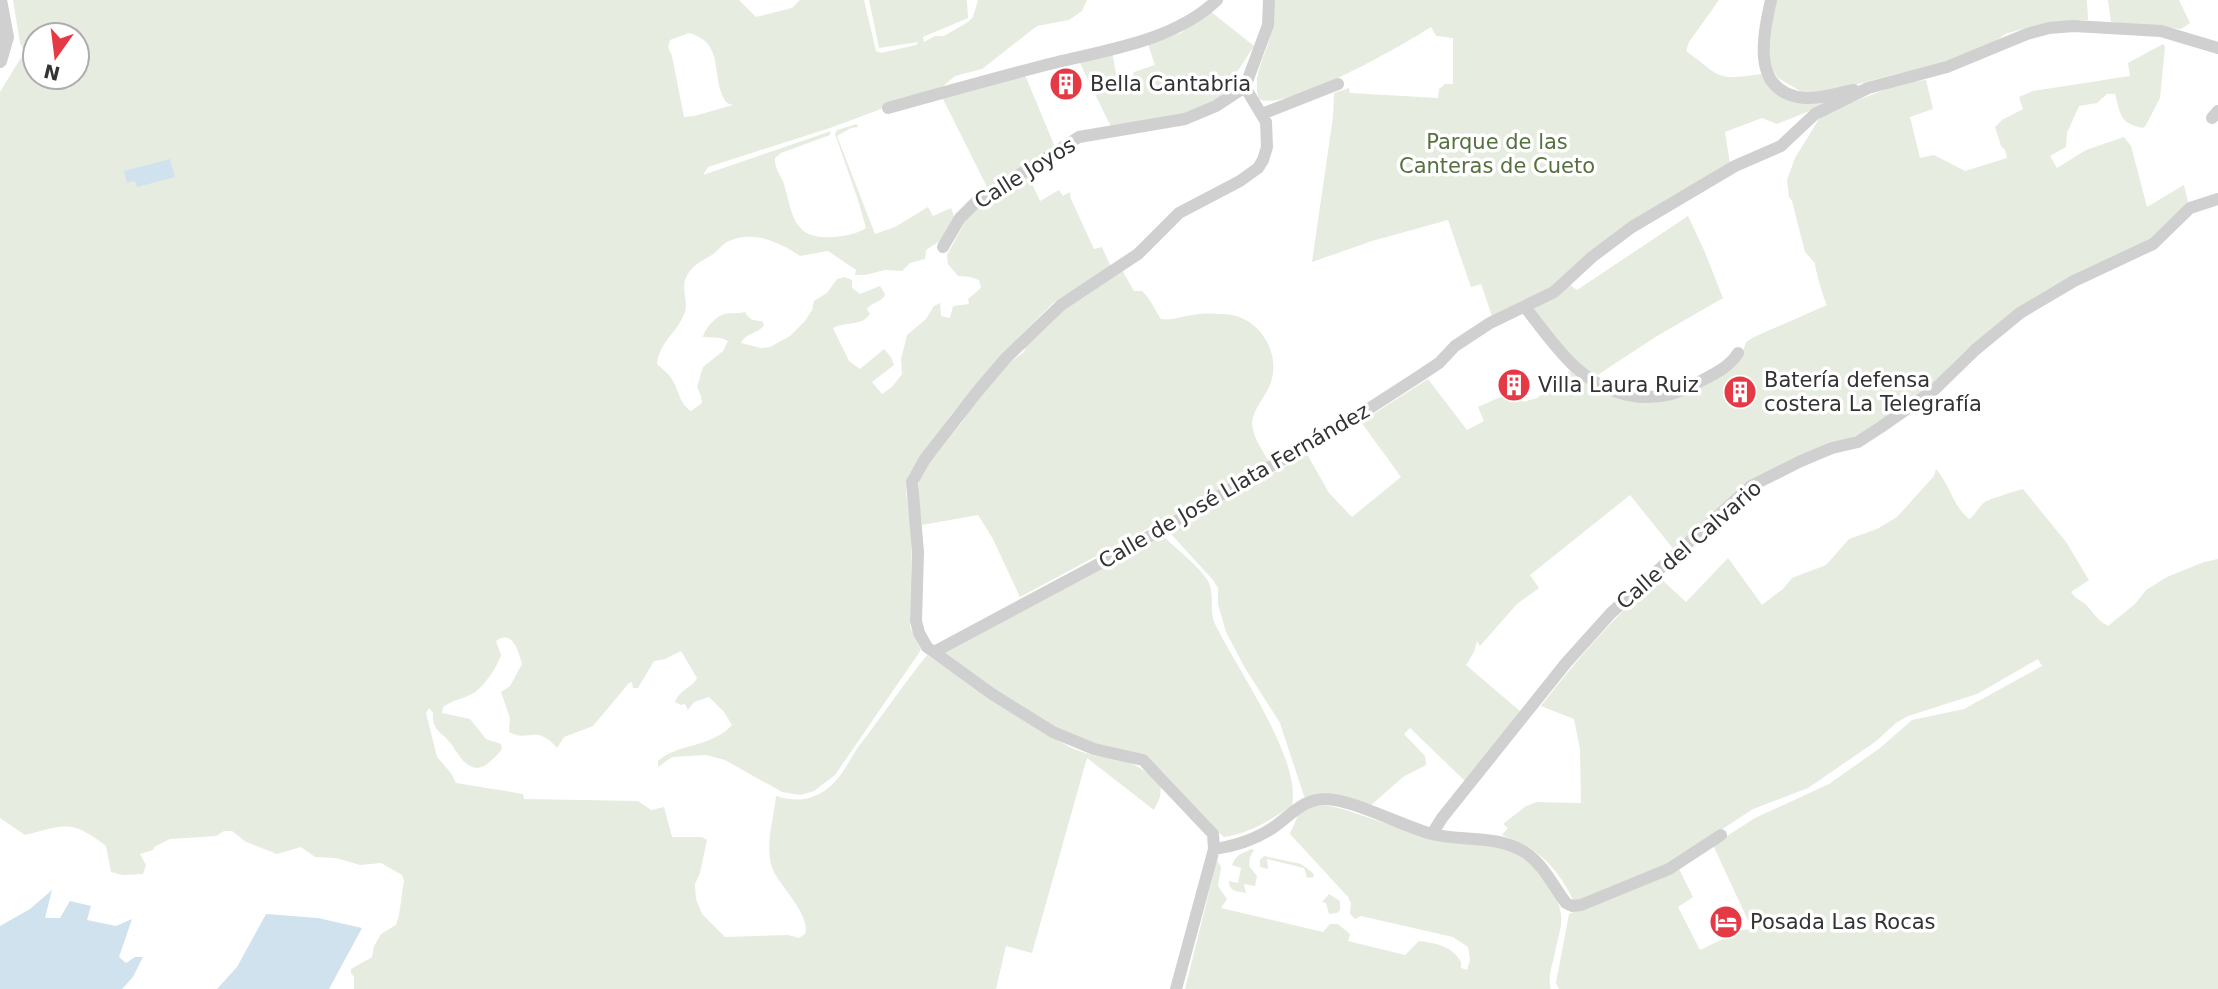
<svg xmlns="http://www.w3.org/2000/svg" width="2218" height="989" font-family="'DejaVu Sans',sans-serif">
  <rect width="100%" height="100%" fill="#fff"/>
  <path fill="#e6ecdf" fill-rule="evenodd" d="M 13,0 L 739,0 L 756,17 L 792,8 L 800,0 L 864,0 L 876,51 L 881,53 L 916,45 L 918,42 L 879,48 L 869,0 L 967,0 L 968,18 L 923,37 L 924,42 L 935,36 L 944,36 L 968,22 L 973,17 L 978,0 L 1087,0 L 1082,11 L 1069,20 L 1037,26 L 982,69 L 955,76 L 941,88 L 884,105 L 881,109 L 830,128 L 708,167 L 703,175 L 831,131 L 830,135 L 781,153 L 775,158 C 774,168 781,175 784,184 C 793,216 793,240 834,237 C 845,236 857,234 866,228 L 858,200 L 835,134 L 837,130 L 857,124 L 858,127 L 851,128 L 837,136 L 875,234 L 895,227 L 928,207 L 933,216 L 951,208 L 955,219 L 946,237 L 926,250 L 925,259 L 910,263 L 902,271 L 885,270 L 865,275 L 855,275 L 856,270 L 828,251 L 800,256 C 780,242 753,230 729,241 C 722,244 718,251 712,255 C 700,262 690,266 685,280 C 682,290 688,303 685,312 C 677,334 660,340 657,364 C 663,369 670,375 673,381 C 680,393 679,403 691,411 L 702,403 L 701,396 L 697,387 L 703,367 L 723,351 L 728,341 L 721,338 L 703,337 C 704,330 714,318 722,315 C 729,312 738,314 745,312 C 749,319 753,321 762,321 L 764,325 C 758,334 745,333 741,343 L 761,348 L 770,347 L 790,336 L 805,321 L 812,310 L 814,301 L 827,293 L 837,279 L 844,277 L 852,280 L 852,288 L 860,294 L 880,286 L 885,294 C 883,302 872,302 867,309 L 870,314 C 861,327 846,321 833,328 L 849,361 L 860,369 L 884,349 L 891,357 L 894,365 L 872,382 L 882,394 L 892,387 L 902,374 L 901,359 L 907,335 L 926,319 L 934,306 L 940,303 L 941,316 L 950,318 L 953,306 L 969,304 L 968,299 L 981,288 L 979,280 L 970,277 L 958,276 L 948,264 L 947,255 L 971,211 L 1028,175 L 1040,201 L 1059,190 L 1063,196 L 1070,192 L 1070,197 L 1094,249 L 1102,247 L 1111,267 L 1053,303 L 1007,349 L 951,415 L 908,476 L 906,493 L 912,531 L 910,627 L 921,650 L 835,775 L 814,791 L 801,795 L 782,792 L 725,760 L 706,755 L 672,757 L 658,767 L 658,761 C 678,743 711,748 732,725 L 724,712 L 709,697 L 694,702 L 688,710 L 685,704 L 681,705 L 675,702 C 679,690 692,688 697,678 L 681,651 L 665,659 L 654,661 L 638,688 L 633,688 L 632,682 L 629,683 L 593,726 L 564,737 L 557,748 C 536,723 528,743 509,732 L 510,718 L 501,692 L 510,686 L 522,664 C 518,651 513,629 496,641 L 501,655 C 497,668 482,690 470,695 C 461,699 451,701 443,707 L 442,713 L 470,719 L 486,739 L 501,744 L 502,749 C 479,778 468,771 452,745 C 443,732 431,731 433,713 L 429,708 L 426,713 L 437,757 L 451,773 L 456,783 L 523,794 L 524,799 L 638,801 L 651,810 L 664,807 L 672,837 L 702,837 L 707,840 L 700,873 L 695,884 L 696,899 L 702,914 L 725,937 L 788,935 L 799,938 L 805,934 C 811,916 782,888 774,872 C 763,849 774,820 776,796 C 795,802 811,801 827,789 C 843,777 848,761 859,746 C 882,716 903,685 927,655 C 974,686 1019,720 1068,746 C 1105,765 1127,749 1161,785 L 1160,797 L 1154,810 L 1087,758 L 1032,953 L 1006,946 L 996,989 L 354,989 L 354,977 L 351,973 L 351,969 L 372,957 L 374,946 L 381,934 L 396,925 L 399,915 L 404,880 L 402,875 L 381,863 L 360,865 L 336,858 L 315,857 L 301,847 L 277,854 L 246,842 L 232,831 L 224,831 L 216,836 L 170,839 L 154,847 L 153,850 L 140,854 L 146,865 L 143,874 L 123,875 L 111,872 L 106,846 C 71,819 65,825 25,835 L 0,818 L 0,92 L 25,51 L 20,43 ZM 689,33 C 727,43 709,79 727,103 L 733,105 L 694,116 L 684,117 L 672,56 L 668,47 L 670,40 ZM 35,35 L 77,35 L 77,77 L 35,77 Z
    M 1272,0 L 1719,0 L 1689,42 L 1686,51 C 1722,77 1714,81 1761,74 L 1774,90 L 1840,99 L 1777,124 L 1762,118 L 1725,132 L 1730,164 L 1547,290 L 1492,316 L 1481,284 L 1471,287 L 1448,220 L 1372,241 L 1312,262 L 1333,117 L 1334,93 L 1349,88 L 1350,93 L 1438,98 L 1439,89 L 1445,84 L 1453,84 L 1453,38 L 1436,36 L 1431,27 C 1405,44 1285,113 1259,99 C 1251,76 1266,56 1271,34 C 1273,23 1272,11 1272,0 Z
    M 1776,0 L 2087,0 L 2088,20 L 2075,20 L 2026,28 L 2005,34 L 1991,45 L 1927,68 L 1897,74 L 1839,89 L 1805,94 L 1778,78 L 1768,63 L 1764,42 Z
    M 2108,0 L 2179,0 L 2190,23 L 2181,29 L 2111,22 Z
    M 1210,11 L 1254,46 L 1220,98 L 1188,114 L 1111,127 L 1078,59 L 1112,52 L 1118,84 L 1132,78 L 1134,72 L 1155,65 L 1148,44 L 1181,33 Z
    M 2163,44 L 2165,47 L 2160,98 L 2146,125 L 2143,128 C 2119,123 2121,115 2115,94 L 2107,94 L 2097,103 L 2079,106 L 2067,133 L 2066,147 L 2050,156 L 2057,168 L 2086,150 L 2124,137 L 2131,146 L 2147,207 L 2184,185 L 2188,202 L 2144,244 L 2001,324 L 1964,352 L 1930,386 L 1859,437 L 1783,466 L 1675,551 L 1630,495 L 1530,575 L 1539,588 L 1517,604 L 1480,646 L 1477,641 L 1474,652 L 1466,665 L 1521,712 L 1465,781 L 1410,728 L 1404,734 L 1425,756 L 1426,765 L 1403,777 L 1370,806 L 1306,798 L 1304,796 L 1280,723 L 1245,668 L 1226,632 L 1218,604 L 1218,588 L 1213,580 L 1172,535 L 1171,530 L 1307,454 L 1329,493 L 1352,517 L 1401,477 L 1361,422 L 1428,379 L 1467,430 L 1484,421 L 1478,407 L 1505,395 L 1509,401 L 1519,396 L 1523,402 L 1537,398 L 1550,389 L 1548,384 L 1570,371 L 1598,391 L 1620,397 L 1658,400 L 1740,359 L 1746,342 L 1754,337 L 1827,305 C 1824,300 1815,269 1815,263 L 1805,252 L 1792,201 L 1789,197 L 1787,180 L 1795,158 L 1822,114 L 1902,83 L 1926,80 L 1933,109 L 1910,117 L 1920,158 L 1934,155 L 1965,171 L 2007,158 L 2005,150 L 2001,146 L 1995,127 L 2002,120 L 2023,109 L 2019,97 L 2033,91 L 2130,76 L 2128,63 ZM 1745,378 L 1746,391 L 1751,395 L 1748,404 L 1740,408 L 1732,404 L 1729,398 L 1733,394 L 1732,379 Z
    M 1025,75 L 1055,147 L 989,191 L 942,97 Z
    M 1688,216 L 1704,250 L 1723,298 L 1657,336 L 1593,378 L 1581,371 L 1532,308 L 1570,285 L 1577,290 Z
    M 1122,270 L 1134,291 L 1142,291 C 1150,298 1155,310 1161,319 C 1172,321 1181,316 1193,315 C 1206,313 1223,313 1236,316 C 1264,324 1281,357 1270,385 C 1265,397 1252,411 1252,424 C 1253,438 1263,451 1270,463 L 1020,597 L 993,539 L 978,515 L 922,525 C 920,507 916,491 921,473 L 963,421 L 976,399 L 1002,368 L 1024,352 L 1026,346 L 1062,309 Z
    M 1936,469 C 1950,485 1953,506 1969,519 C 1976,515 1978,507 1985,502 C 1987,500 2018,490 2023,489 L 2066,542 L 2089,580 L 2071,592 C 2075,598 2080,600 2085,604 C 2094,612 2095,619 2108,626 L 2135,604 L 2146,590 L 2167,577 L 2204,562 L 2218,559 L 2218,989 L 1559,989 L 1556,983 L 1569,914 L 1678,867 L 1693,897 L 1678,907 L 1700,950 L 1742,930 L 1752,929 L 1713,845 L 1755,818 L 1829,784 L 1880,748 L 1912,720 L 1964,709 L 2042,666 L 2038,659 L 1977,694 L 1908,716 L 1896,723 L 1875,742 L 1808,788 L 1753,809 L 1672,862 L 1582,900 L 1573,900 C 1556,865 1538,849 1502,835 L 1508,828 L 1503,824 L 1526,806 L 1537,802 L 1581,803 L 1580,749 L 1574,719 L 1541,706 C 1577,659 1615,616 1659,577 L 1686,602 L 1728,558 L 1762,605 L 1784,588 L 1792,578 L 1826,565 L 1849,539 L 1877,529 L 1897,517 L 1934,476 Z
    M 1162,535 C 1175,548 1199,566 1208,581 C 1215,594 1209,611 1215,624 C 1236,668 1302,759 1292,806 C 1270,820 1251,833 1224,837 L 1218,832 L 1162,771 L 1078,740 L 992,690 L 943,653 Z
    M 1324,805 L 1343,809 L 1399,828 L 1503,847 C 1530,859 1556,883 1561,914 C 1563,925 1557,941 1555,952 C 1553,964 1547,977 1551,989 L 1185,989 L 1217,860 L 1221,867 L 1218,886 L 1227,899 L 1221,908 L 1323,932 L 1330,924 L 1338,924 L 1350,934 L 1348,941 L 1405,955 L 1419,941 C 1436,943 1452,946 1461,962 L 1461,968 L 1467,970 L 1470,960 L 1468,947 L 1453,937 L 1361,916 L 1355,919 L 1350,914 L 1351,903 L 1348,897 L 1290,834 L 1299,813 L 1314,806 Z
    M 1251,849 L 1254,850 L 1250,857 L 1249,866 L 1257,876 L 1255,886 L 1244,884 L 1246,893 C 1237,891 1229,892 1229,881 L 1238,883 L 1241,868 L 1232,865 C 1236,854 1242,854 1251,849 Z
    M 1264,856 L 1301,864 L 1313,873 L 1314,877 L 1307,878 L 1304,868 L 1267,859 L 1268,869 L 1260,867 L 1260,860 Z
    M 1329,894 L 1340,901 L 1340,910 L 1337,913 L 1329,914 L 1326,903 L 1322,902 Z"/>
  <path fill="#cfe2ee" d="M 170,159 L 175,177 L 137,187 L 135,181 L 127,183 L 124,171 Z
    M 52,890 L 45,918 L 60,918 L 70,901 L 91,906 L 87,920 L 116,926 L 132,919 L 119,957 L 126,963 L 135,957 L 143,957 L 133,977 L 122,989 L 0,989 L 0,926 L 30,909 Z
    M 266,914 L 318,918 L 362,928 L 329,989 L 217,989 L 237,967 Z"/>
  <g fill="none" stroke-linecap="round" stroke-linejoin="round">
    <path stroke="#d0d0d0" stroke-width="12" d="M 1771,0 C 1763,36 1750,93 1805,98 C 1820,99 1839,93 1854,90
      M 888,108 C 938,94 988,80 1038,67 C 1097,51 1171,44 1217,0
      M 1262,114 L 1338,84
      M 2212,118 L 2218,111
      M 943,247 L 960,218 L 976,202 L 1079,137 L 1185,119 L 1216,106 L 1245,87
      M 1525,307 C 1554,344 1579,385 1628,395 C 1652,400 1674,396 1695,384 C 1710,376 1729,368 1738,353
      M 934,652 L 1136,544 L 1353,419 L 1421,375 L 1439,363 L 1455,346 L 1490,323 L 1554,292 L 1592,257 L 1632,227 L 1735,166 L 1781,146 L 1815,114 L 1868,88 L 1947,67 L 2027,34 L 2049,28 L 2074,26 L 2161,31 L 2218,48
      M 1432,834 L 1442,818 L 1566,663 L 1611,613 L 1751,486 L 1801,461 L 1832,448 L 1858,442 L 1881,427 L 1934,390 L 1975,350 L 2020,313 L 2074,281 L 2153,244 L 2190,208 L 2218,199
      M 1214,849 C 1236,846 1255,840 1274,827 C 1290,816 1303,799 1325,799 C 1352,799 1402,826 1432,834 C 1464,842 1497,834 1526,853 C 1544,865 1553,886 1566,903 L 1572,906 L 1581,905 L 1669,869 L 1721,835
      M 1176,989 L 1214,849 L 1213,834 L 1143,760 L 1094,749 L 1053,732 L 992,694 L 927,647 L 919,633 L 916,621 L 918,552 L 912,482 L 925,459 L 977,392 L 1006,358 L 1061,305 L 1138,254 L 1179,213 L 1240,181 L 1258,168 L 1263,160 L 1267,147 L 1266,122 L 1245,87 L 1268,25 L 1269,0"/>
    <path stroke="#d0d0d0" stroke-width="14" d="M 0,61 L 7,37 L 0,0"/>
  </g>
  <defs>
    <symbol id="building-disc" viewBox="-11 -11 22 22"><circle r="9.5" fill="#e63946" stroke="#fff"/><path d="M-4-6H4V6H1V3H-1V6H-4ZM-2.5-4.3h1.7v1.8h-1.7ZM.8-4.3h1.7v1.8H.8ZM-2.5-1h1.7V.8h-1.7ZM.8-1h1.7V.8H.8Z" fill="#fff"/></symbol>
    <symbol id="hotel-disc" viewBox="-11 -11 22 22"><circle r="9.5" fill="#e63946" stroke="#fff"/><path d="M-6-4.5h1.5V1H6V5H4.5V3h-9V5H-6ZM-4 0a1.8 1.8 0 1 1 3.6 0ZM.5 0V-2.5h3Q6-2.5 6 0Z" fill="#fff"/></symbol>
  </defs>
  <g fill-rule="evenodd">
    <use href="#building-disc" x="1047" y="65" width="38" height="38"/>
    <use href="#building-disc" x="1495" y="366" width="38" height="38"/>
    <use href="#building-disc" x="1721" y="373" width="38" height="38"/>
    <use href="#hotel-disc" x="1707" y="903" width="38" height="38"/>
  </g>
  <g text-anchor="middle" stroke-width="7" stroke-linejoin="round" paint-order="stroke">
    <g font-size="21" fill="#333" stroke="#fff" text-anchor="start">
      <text x="1090" y="91">Bella Cantabria</text>
      <text x="1764" y="387">Batería defensa<tspan x="1764" dy="24">costera La Telegrafía</tspan></text>
      <text x="1538" y="392">Villa Laura Ruiz</text>
      <text x="1750" y="929">Posada Las Rocas</text>
    </g>
    <g font-size="21" fill="#56703f" stroke="#fff">
      <text x="1497" y="149">Parque de las<tspan x="1497" dy="24">Canteras de Cueto</tspan></text>
    </g>
    <g font-size="21" fill="#333" stroke="#fff">
      <text transform="translate(1025 173) rotate(-32)" y="7">Calle Joyos</text>
      <text transform="translate(1234 486) rotate(-30)" y="7">Calle de José Llata Fernández</text>
      <text transform="translate(1689 545) rotate(-41)" y="7">Calle del Calvario</text>
    </g>
  </g>
  <g transform="translate(56 56) rotate(194)"><circle r="33" fill="#ffffff" stroke="#adadad" stroke-width="2"/>
  <path d="M0-5L12 26L0 18L-12 26Z" fill="#e63946"/>
  <text y="-10" font-size="19" font-weight="bold" text-anchor="middle" fill="#333333">N</text>
  </g>
</svg>
